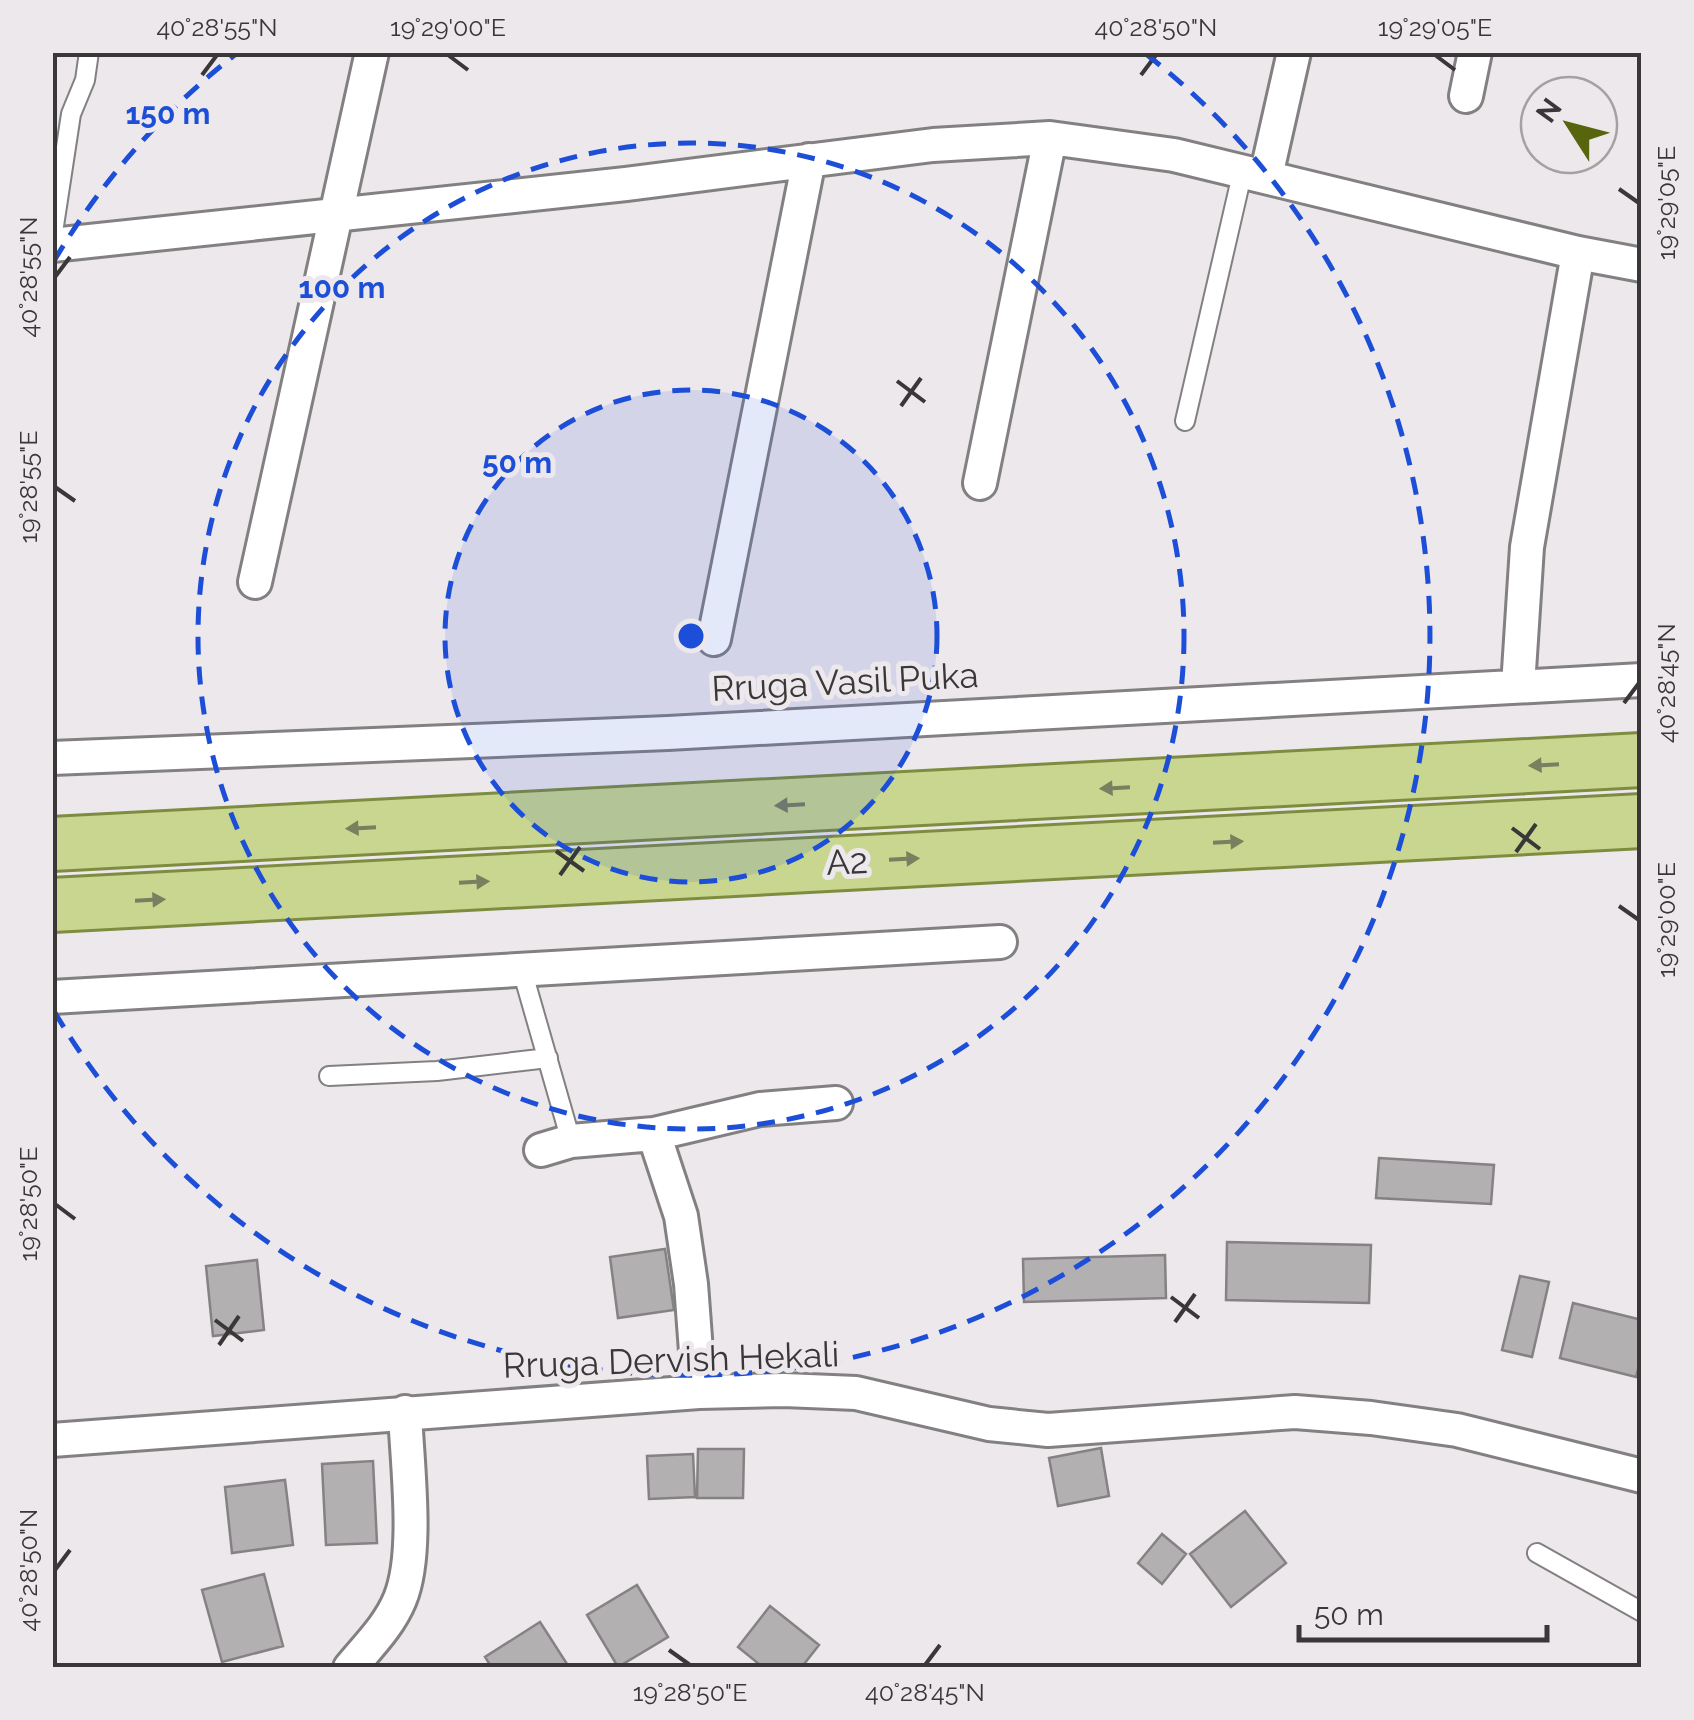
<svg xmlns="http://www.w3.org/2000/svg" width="1694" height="1720" font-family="Raleway,sans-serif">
  <rect width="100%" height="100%" fill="#ece8eb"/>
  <path fill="#b3b0b2" stroke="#858284" stroke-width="2.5" d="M 1379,1158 L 1494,1165 L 1491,1204 L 1376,1198 Z
    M 1227,1242 L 1371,1245 L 1369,1303 L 1226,1300 Z
    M 665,1249 L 674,1310 L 618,1318 L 610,1257 Z
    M 1165,1255 L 1166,1298 L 1024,1302 L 1023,1259 Z
    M 257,1260 L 264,1330 L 213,1336 L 206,1266 Z
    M 1520,1276 L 1549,1282 L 1532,1357 L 1502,1350 Z
    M 1573,1303 L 1642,1320 L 1642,1354 L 1636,1377 L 1560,1358 Z
    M 1101,1448 L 1109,1496 L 1058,1506 L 1049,1458 Z
    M 698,1449 L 744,1449 L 743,1498 L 697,1498 Z
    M 693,1454 L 695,1497 L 649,1499 L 647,1456 Z
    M 373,1461 L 377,1543 L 326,1545 L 322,1464 Z
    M 285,1480 L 293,1545 L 232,1553 L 225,1487 Z
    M 1245,1511 L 1286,1563 L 1231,1607 L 1190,1554 Z
    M 1162,1534 L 1186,1554 L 1162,1584 L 1138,1563 Z
    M 264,1574 L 283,1646 L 222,1662 L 202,1590 Z
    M 637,1585 L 668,1637 L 618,1667 L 587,1615 Z
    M 770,1606 L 819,1645 L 801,1668 L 764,1668 L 738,1647 Z
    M 540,1622 L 567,1664 L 562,1668 L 492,1668 L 485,1657 Z"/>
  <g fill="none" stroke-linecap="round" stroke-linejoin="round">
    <defs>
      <path id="service" d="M 52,239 L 71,114 L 85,80 L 89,52
        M 1185,421 L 1243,170
        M 522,970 L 571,1141
        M 329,1076 L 437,1071 L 548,1058
        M 1537,1553 L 1642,1612"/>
      <path id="minor" d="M 1466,96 L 1475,52
        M 1266,176 L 1294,52
        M 52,245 L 626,184 L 933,145 L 1050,138 L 1174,155 L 1578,253 L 1642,265
        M 980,483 L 1050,138
        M 255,582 L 372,52
        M 714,639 L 809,160
        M 1518,686 L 1527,547 L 1578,253
        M 52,758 L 668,733 L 1642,680
        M 52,997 L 1000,942
        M 654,1134 L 681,1216 L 691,1284 L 699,1392
        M 541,1150 L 571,1141 L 654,1134 L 760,1109 L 836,1103
        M 52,1440 L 699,1392 L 784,1390 L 856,1393 L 989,1424 L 1048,1430 L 1295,1412 L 1371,1418 L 1457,1430 L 1642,1476
        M 350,1668 C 368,1646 389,1626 400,1599 C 419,1553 407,1464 405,1412"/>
      <path id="primary" d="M 52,844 L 1642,760
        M 52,905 L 1642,821"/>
    </defs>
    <use href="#service" stroke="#838082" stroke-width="22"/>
    <use href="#minor" stroke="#838082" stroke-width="38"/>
    <use href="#primary" stroke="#7e8c40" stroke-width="58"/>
    <use href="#service" stroke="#fff" stroke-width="18"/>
    <use href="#minor" stroke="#fff" stroke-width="32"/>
    <use href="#primary" stroke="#c8d68f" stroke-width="52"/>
  </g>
  <defs><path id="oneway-solid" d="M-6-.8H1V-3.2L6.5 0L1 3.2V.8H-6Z" transform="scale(2.5)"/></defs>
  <g fill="#797f5f">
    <use href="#oneway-solid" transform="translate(1544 765) rotate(177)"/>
    <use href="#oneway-solid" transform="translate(1115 788) rotate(177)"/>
    <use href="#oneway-solid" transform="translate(790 805) rotate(177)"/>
    <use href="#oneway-solid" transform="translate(361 828) rotate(177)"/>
    <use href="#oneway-solid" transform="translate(1228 842) rotate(-3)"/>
    <use href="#oneway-solid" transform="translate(904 859) rotate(-3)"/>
    <use href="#oneway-solid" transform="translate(474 882) rotate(-3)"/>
    <use href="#oneway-solid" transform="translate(150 900) rotate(-3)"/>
  </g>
  <path fill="none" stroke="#393738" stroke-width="4" d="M 448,55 L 468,70M 1435,55 L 1455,70M 202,75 L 217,55M 1141,75 L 1156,55M 1619,189 L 1639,203M 55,277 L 70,257M 897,381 L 925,402M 901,406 L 921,378M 55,487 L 75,501M 1624,703 L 1639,683M 1512,828 L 1540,849M 556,851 L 584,871M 1516,852 L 1536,824M 560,875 L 580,847M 1619,906 L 1639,920M 55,1204 L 75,1219M 1171,1297 L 1199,1318M 215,1320 L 243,1341M 1175,1322 L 1195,1294M 219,1345 L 239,1316M 55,1570 L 70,1550M 669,1650 L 690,1665M 925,1665 L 940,1645"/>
  <circle cx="691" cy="636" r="246" fill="#1d4ed8" fill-opacity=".12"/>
  <g fill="none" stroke="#1d4ed8" stroke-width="5" stroke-dasharray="18 12">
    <circle cx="691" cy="636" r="246"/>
    <circle cx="691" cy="636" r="493"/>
    <path d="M54 261A739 739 0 0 1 236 54M1146 54A739 739 0 1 1 54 1011"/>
  </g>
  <g text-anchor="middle" stroke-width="10" stroke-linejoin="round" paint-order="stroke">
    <g font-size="35" fill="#393738" stroke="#ece8eb">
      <text transform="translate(845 682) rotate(-3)" y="12">Rruga Vasil Puka</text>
      <text transform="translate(847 862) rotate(-3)" y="12">A2</text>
      <text transform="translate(671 1360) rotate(-2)" y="12">Rruga Dervish Hekali</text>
    </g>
  </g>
  <circle cx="691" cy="636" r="15" fill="#1d4ed8" stroke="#ece8eb" stroke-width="5"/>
  <g font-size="30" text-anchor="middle" font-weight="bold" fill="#1d4ed8" stroke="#ece8eb" stroke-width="10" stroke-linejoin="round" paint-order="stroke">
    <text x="168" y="124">150 m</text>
    <text x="342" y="298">100 m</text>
    <text x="517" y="473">50 m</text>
  </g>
  <rect width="1694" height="1720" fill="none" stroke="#ece8eb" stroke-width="110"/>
  <g transform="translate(1569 125) rotate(306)"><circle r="48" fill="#ece8eb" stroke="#a4a1a3" stroke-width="2.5"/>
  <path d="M0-8L18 38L0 25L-18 38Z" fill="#57650c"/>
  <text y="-15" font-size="28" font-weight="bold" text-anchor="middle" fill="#393738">N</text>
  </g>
  <path d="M1299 1625v15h248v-15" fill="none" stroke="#393738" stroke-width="5"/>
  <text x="1314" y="1625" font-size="30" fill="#393738" stroke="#ece8eb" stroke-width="8" paint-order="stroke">50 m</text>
  <rect x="55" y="55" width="1584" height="1610" fill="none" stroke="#393738" stroke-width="4"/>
  <g font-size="25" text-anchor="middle" fill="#393738">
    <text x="217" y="36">40°28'55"N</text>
    <text x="448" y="36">19°29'00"E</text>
    <text x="1156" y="36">40°28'50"N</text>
    <text x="1435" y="36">19°29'05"E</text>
    <text transform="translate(1666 203) rotate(-90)" y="9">19°29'05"E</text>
    <text transform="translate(28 277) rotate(-90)" y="9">40°28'55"N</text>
    <text transform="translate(28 487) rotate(-90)" y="9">19°28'55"E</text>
    <text transform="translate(1666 683) rotate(-90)" y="9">40°28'45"N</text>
    <text transform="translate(1666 920) rotate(-90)" y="9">19°29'00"E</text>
    <text transform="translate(28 1204) rotate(-90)" y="9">19°28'50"E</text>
    <text transform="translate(28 1570) rotate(-90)" y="9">40°28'50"N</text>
    <text x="690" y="1701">19°28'50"E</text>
    <text x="925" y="1701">40°28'45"N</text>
  </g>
</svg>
